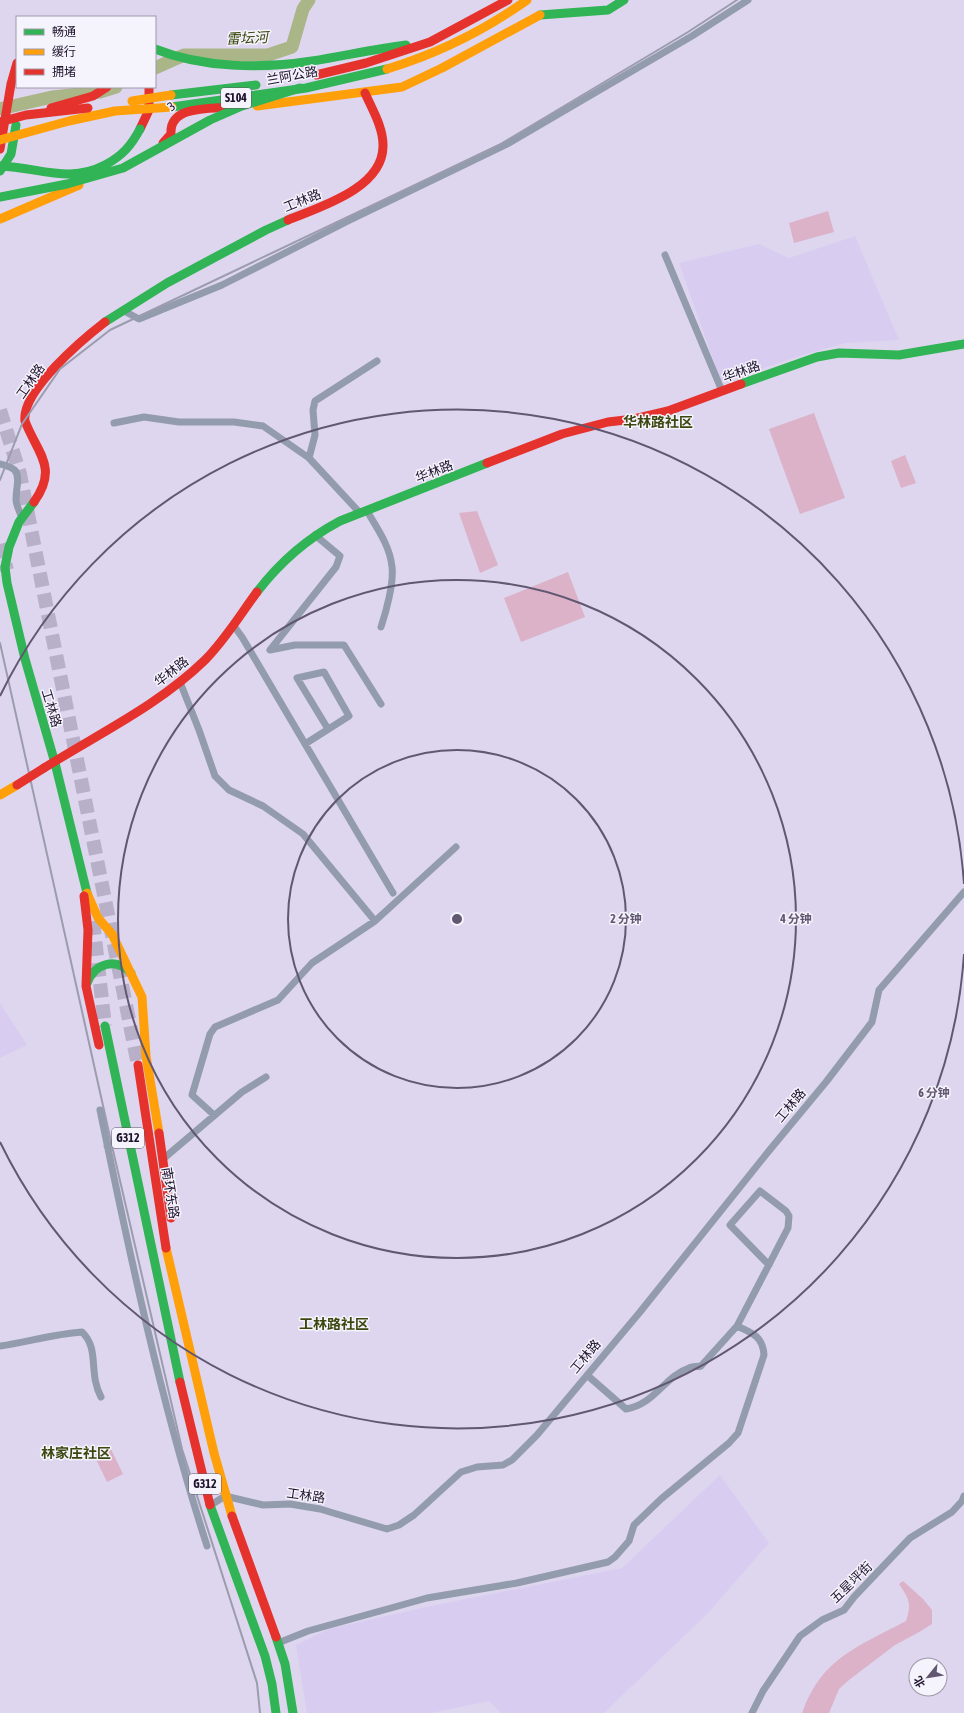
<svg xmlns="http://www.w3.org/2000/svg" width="964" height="1713" font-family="'Asap Condensed','Noto Sans SC',sans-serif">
  <rect width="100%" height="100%" fill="#ded6ee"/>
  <path fill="#d8ccf1" d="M 855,236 L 899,340 L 845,343 L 806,354 L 721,382 L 679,263 L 759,244 L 789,258 Z
    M 0,1003 L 27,1045 L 0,1058 Z
    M 720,1475 L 769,1543 L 708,1613 L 604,1713 L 501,1713 L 489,1701 L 431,1713 L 307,1713 L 296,1645 L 329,1629 L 426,1607 L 622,1568 Z"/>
  <path fill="#dbb2c8" d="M 828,211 L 834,232 L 794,243 L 789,223 Z
    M 814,413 L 845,498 L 800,514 L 769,429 Z
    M 905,455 L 916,483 L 901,488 L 891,461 Z
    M 477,511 L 498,565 L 480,573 L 459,513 Z
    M 568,572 L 585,617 L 521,642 L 504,598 Z
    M 110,1447 L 123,1474 L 107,1482 L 94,1455 Z
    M 903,1581 L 923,1599 L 932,1610 L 932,1624 L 921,1631 L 895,1645 L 849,1680 L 839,1689 L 829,1713 L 802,1713 C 822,1657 858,1647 906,1621 C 912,1603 909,1599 899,1584 Z"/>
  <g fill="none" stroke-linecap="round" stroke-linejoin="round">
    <path stroke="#aab588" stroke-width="13" d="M 155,68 L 184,55 L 268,55 L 292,47 L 303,9 L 309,0
      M 0,109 L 52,97 L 100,92 L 116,87"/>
    <path stroke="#b8afc8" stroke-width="14" stroke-dasharray="14 7" stroke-linecap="butt" d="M 0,410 L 20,474 L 138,1065
      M 0,544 L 7,570
      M 93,921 L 105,1026"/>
    <path stroke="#929cac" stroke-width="7" d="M 665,255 L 722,391
      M 124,311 L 139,319 L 222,285 L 348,221 L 509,143 L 692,36 L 748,0
      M 114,423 L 144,417 L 179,422 L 234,422 L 263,426 L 309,458 L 360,513
      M 309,458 L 315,435 L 313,410 L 315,401 L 377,361
      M 0,464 C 26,470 16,479 16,500 C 16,505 20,512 22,518
      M 367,511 C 377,528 390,546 392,567 C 394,583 386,612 381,627
      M 315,535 L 340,556 L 336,567 L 270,650 L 295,645 L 344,645 L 381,704
      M 234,626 L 242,637 L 393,893
      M 180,682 L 199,730 L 215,776 L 229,790 L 263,806 L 303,834 L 375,921
      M 305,744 L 349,716 L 324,672 L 297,678 L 328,729
      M 100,1110 C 130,1256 161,1403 207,1546
      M 214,1115 L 192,1095 L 210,1034 L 215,1027 L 278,1000 L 312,963 L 375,921 L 456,847
      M 107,1146 L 121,1144
      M 163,1159 L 242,1092 L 266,1077
      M 0,1346 C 27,1342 54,1334 82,1332 C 100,1349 88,1373 101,1397
      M 587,1375 L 626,1409 C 654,1405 665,1376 689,1368 C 692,1366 697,1367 701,1366 L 737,1326 L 788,1228 L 789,1216 L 786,1211 L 760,1191 L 730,1225 L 769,1265
      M 211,1505 L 225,1496 L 263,1505 L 290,1504 L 320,1509 L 387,1529 L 399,1525 L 414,1515 L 461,1472 L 477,1467 L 503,1465 L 512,1460 L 537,1435 L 640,1312 L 768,1152 L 826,1082 L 872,1022 L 879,990 L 964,892
      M 278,1643 L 308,1631 L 427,1598 L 517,1583 L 608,1562 L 615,1557 L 629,1541 L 634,1525 L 661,1499 L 729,1443 L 738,1433 L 764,1355 C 763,1337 753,1333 737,1326
      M 752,1713 L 763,1691 L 800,1636 L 822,1620 L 844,1610 L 854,1597 L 910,1538 L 952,1512 L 962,1501 L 964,1496"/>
    <path stroke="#30b455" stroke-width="9" d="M 540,15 L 608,10 L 624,0
      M 155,49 C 203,68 261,69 312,61 C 344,56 374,49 406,45
      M 171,95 L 256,85
      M 172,107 L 306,88 L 387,69
      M 0,171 L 11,154 L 16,125
      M 105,322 L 167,283 L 266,230 L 288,220
      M 741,384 L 817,357 L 839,353 L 899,355 L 964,344
      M 34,502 L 19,522 L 9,547 L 5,567 L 7,583 L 25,659 L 55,763 L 87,893
      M 257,592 C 280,562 306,539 340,521 L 487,463
      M 87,983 C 95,963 116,957 131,973
      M 105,1026 L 180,1382
      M 210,1505 L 265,1656 L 272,1684 L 276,1713
      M 276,1637 L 285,1664 L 293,1713"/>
    <path stroke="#ff9f0a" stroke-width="9" d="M 387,69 C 436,54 485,30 527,0
      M 257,106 L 402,87 L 442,68 L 540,15
      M 0,219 L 79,185
      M 0,795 L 17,785
      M 87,893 L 98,918 L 112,934 L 142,997 L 146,1056 L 159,1133
      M 166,1248 L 214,1453 L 232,1516"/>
    <path stroke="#e5322d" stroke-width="9" d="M 316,75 L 366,63 L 430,42 L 508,0
      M 51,108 L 93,96 L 107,87
      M 140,129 L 149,110 L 149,87
      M 163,143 L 171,134 C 169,105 211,109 231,107
      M 0,149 L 11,84 L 17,63
      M 288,220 C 320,207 384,188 383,145 C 383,127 372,109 365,93
      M 487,463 L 562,434 L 608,422 L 634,419 L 668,411 L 741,384
      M 34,502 C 59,467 37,453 25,421 C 21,391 83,339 105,322
      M 44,768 C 98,734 159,705 205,660 C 225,640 240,615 257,592
      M 84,896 L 88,930 L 86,986 L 99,1045
      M 138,1065 L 166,1248
      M 159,1133 L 171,1218
      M 180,1382 L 210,1505
      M 232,1516 L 276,1637"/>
    <path stroke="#9b9cad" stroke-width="2" d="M 0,480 L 22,424 L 60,369 L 110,330 L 499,145 L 688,32 L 737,0
      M 0,643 L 112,1146 L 182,1449 L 257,1683 L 260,1713"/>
    <path stroke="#30b455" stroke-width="9" d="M 0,166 C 38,167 69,184 105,165 C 122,156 131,146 140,129
      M 0,197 L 67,184 L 123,168 L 210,120 L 242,106 L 300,88"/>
    <path stroke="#ff9f0a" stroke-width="9" d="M 132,101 L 171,95
      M 0,140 L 69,121 L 115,111 L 172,107"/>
    <path stroke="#e5322d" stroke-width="9" d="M 0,122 L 26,115 L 88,108
      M 17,785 L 44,768"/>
  </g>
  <g fill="none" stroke="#615771" stroke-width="2">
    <circle cx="457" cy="919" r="169"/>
    <circle cx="457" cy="919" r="339"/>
    <path d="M964 954A508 508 0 0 1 0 1142M0 696A508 508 0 0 1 964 884"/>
  </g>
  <g text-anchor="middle" stroke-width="3" stroke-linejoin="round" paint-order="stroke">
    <g fill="#f5f3fb" stroke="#5e566c" stroke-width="1">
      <rect x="221" y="88" width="30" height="20" rx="3"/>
      <rect x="112" y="1128" width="32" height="20" rx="3"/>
      <rect x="189" y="1474" width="32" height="20" rx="3"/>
    </g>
    <g font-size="12" font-weight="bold" fill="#1e132e">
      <text x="236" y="102">S104</text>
      <text x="128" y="1142">G312</text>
      <text x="205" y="1488">G312</text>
    </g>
    <g font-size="13" fill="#1e132e" stroke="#f5f3fb">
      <text transform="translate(292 75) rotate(-10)" y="5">兰阿公路</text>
      <text transform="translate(171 106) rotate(-36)" y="5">3</text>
      <text transform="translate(302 200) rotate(-22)" y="5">工林路</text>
      <text transform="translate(741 371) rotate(-20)" y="5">华林路</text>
      <text transform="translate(30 381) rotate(-55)" y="5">工林路</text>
      <text transform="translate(434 471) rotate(-21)" y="5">华林路</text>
      <text transform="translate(171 671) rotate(-38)" y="5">华林路</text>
      <text transform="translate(52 708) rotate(73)" y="5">工林路</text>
      <text transform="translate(790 1105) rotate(-50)" y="5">工林路</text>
      <text transform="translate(171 1193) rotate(81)" y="5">南环东路</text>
      <text transform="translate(585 1356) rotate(-50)" y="5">工林路</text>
      <text transform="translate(306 1495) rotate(8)" y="5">工林路</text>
      <text transform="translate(851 1582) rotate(-44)" y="5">五星坪街</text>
    </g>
    <g font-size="14" font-style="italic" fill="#364207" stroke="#f5f3fb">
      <text transform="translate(247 38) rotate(-3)" y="5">雷坛河</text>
    </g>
    <g font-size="14" font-weight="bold" fill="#3b470e" stroke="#f5f3fb">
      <text x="658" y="427">华林路社区</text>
      <text x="334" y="1329">工林路社区</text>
      <text x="76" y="1458">林家庄社区</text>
    </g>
  </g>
  <circle cx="457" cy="919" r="6" fill="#615771" stroke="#f5f3fb" stroke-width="2"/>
  <g font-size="12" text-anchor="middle" font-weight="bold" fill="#615771" stroke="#f5f3fb" stroke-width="3" stroke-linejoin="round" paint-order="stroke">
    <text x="626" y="923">2 分钟</text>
    <text x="796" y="923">4 分钟</text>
    <text x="934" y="1097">6 分钟</text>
  </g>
  <rect x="16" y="16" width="140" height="72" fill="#f5f3fb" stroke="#9f99a9"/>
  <rect x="24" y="29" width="20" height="6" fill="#30b455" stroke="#9f99a9"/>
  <text x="52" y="36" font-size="12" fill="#1e132e">畅通</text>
  <rect x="24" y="49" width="20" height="6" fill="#ff9f0a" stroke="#9f99a9"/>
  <text x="52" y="56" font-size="12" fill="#1e132e">缓行</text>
  <rect x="24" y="69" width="20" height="6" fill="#e5322d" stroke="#9f99a9"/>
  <text x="52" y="76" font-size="12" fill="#1e132e">拥堵</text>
  <g transform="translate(928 1677) rotate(240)"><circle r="19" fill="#f5f3fb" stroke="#9f99a9"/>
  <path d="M0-3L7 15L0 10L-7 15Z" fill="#615771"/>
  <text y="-6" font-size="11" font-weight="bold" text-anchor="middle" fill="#1e132e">北</text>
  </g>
</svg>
